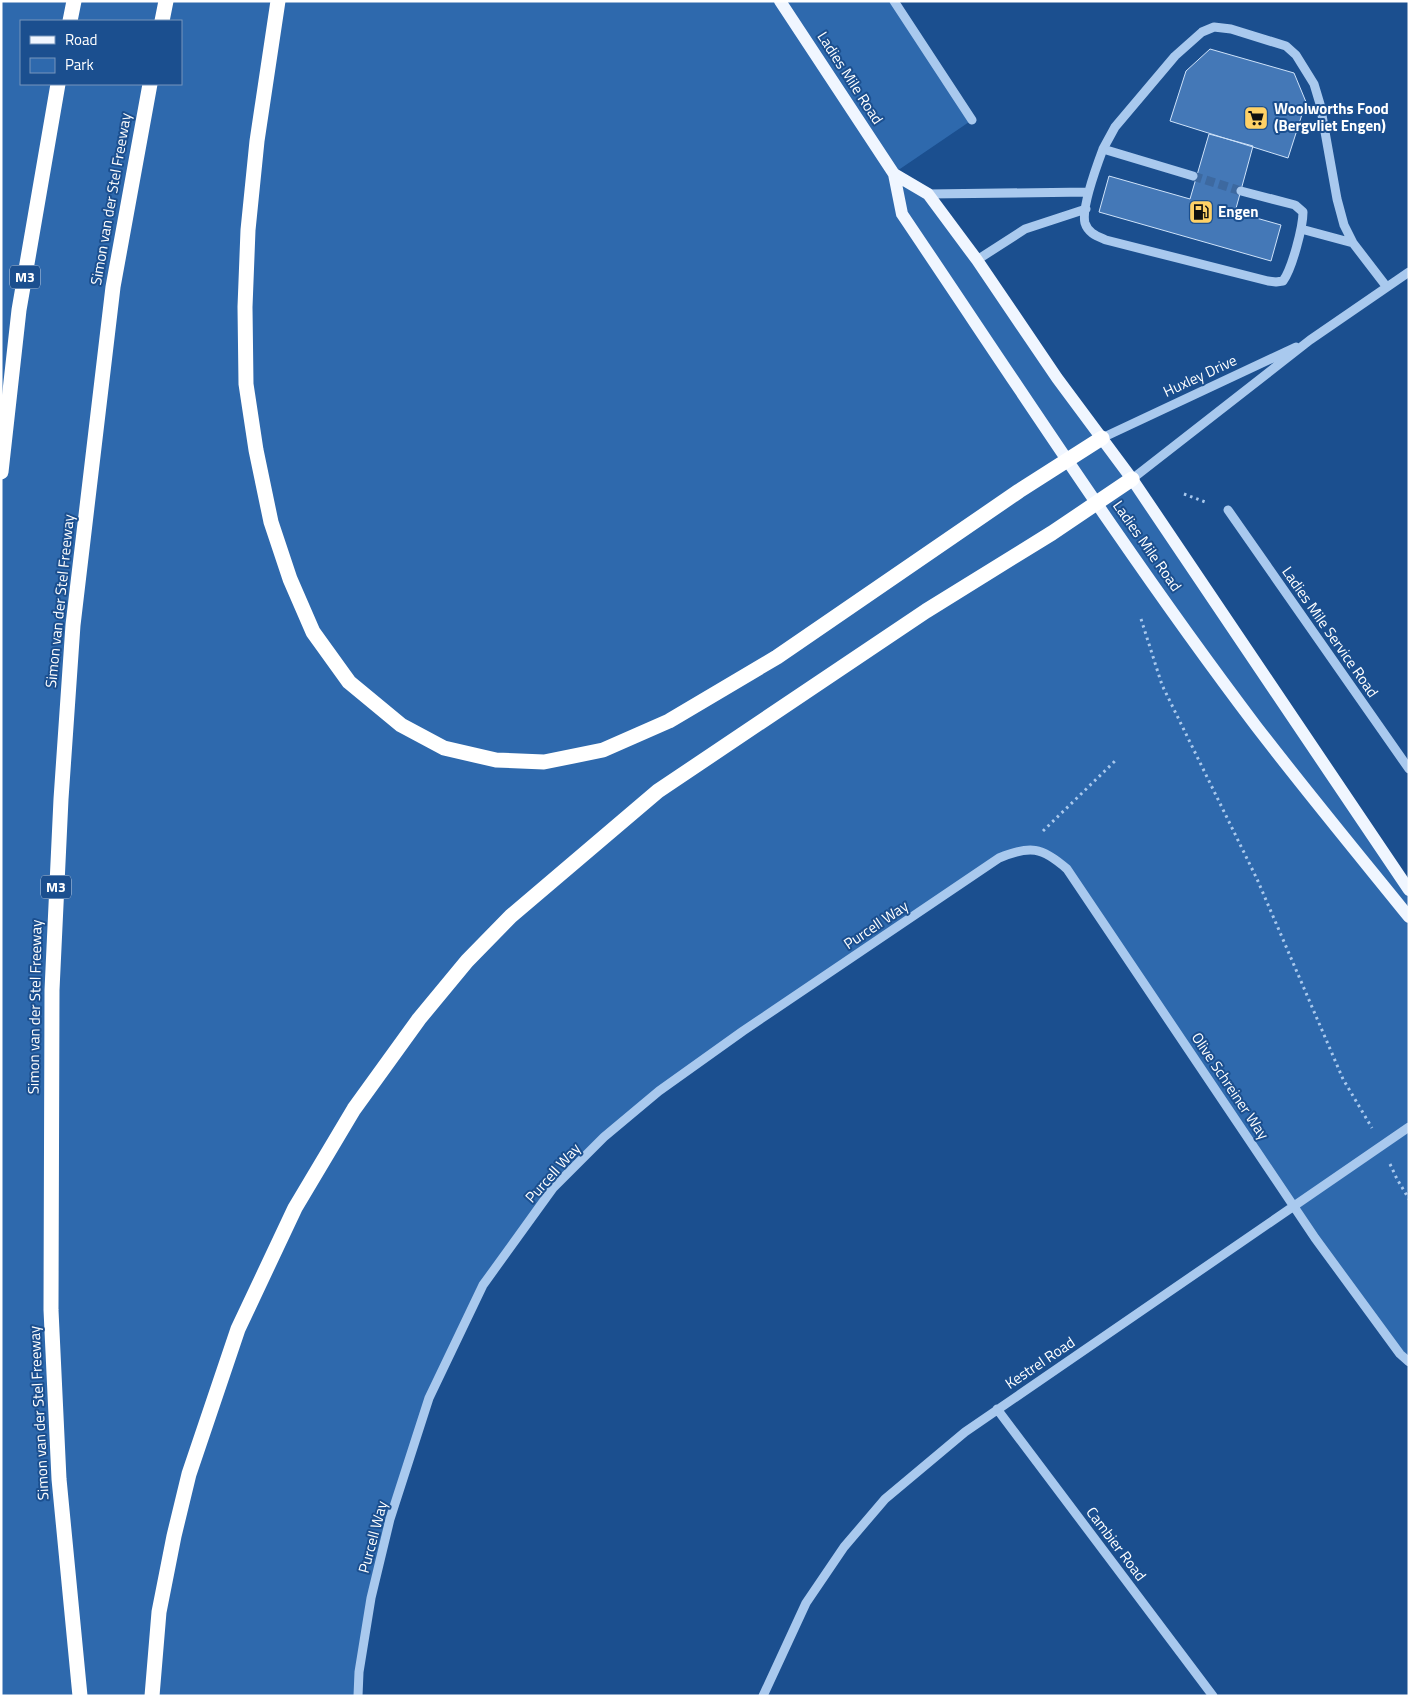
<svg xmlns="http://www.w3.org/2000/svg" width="1410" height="1697" font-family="'Titillium Web',sans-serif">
  <rect width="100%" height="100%" fill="#1b4f8f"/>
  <path fill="#2e69ad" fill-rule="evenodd" d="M 1,1 L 894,1 L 972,120 L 894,173 L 928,194 L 1409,890 L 1409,1362 L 1315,1238 L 1067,869 L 1052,856 L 1016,851 L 659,1091 L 553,1188 L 483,1285 L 429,1398 L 371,1598 L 358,1696 L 1,1696 ZM 21,21 L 181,21 L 181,84 L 21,84 Z"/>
  <path fill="#4478b7" stroke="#cfe3fa" d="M 1210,49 L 1294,73 L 1306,102 L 1288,158 L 1170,121 L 1186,71 Z
    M 1209,134 L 1253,146 L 1235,212 L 1281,225 L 1271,261 L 1099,212 L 1109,176 L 1190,199 Z"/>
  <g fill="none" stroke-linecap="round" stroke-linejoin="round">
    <path stroke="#3d69a0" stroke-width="9" stroke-dasharray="9 4.5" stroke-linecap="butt" d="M 1193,176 L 1241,191"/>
    <path stroke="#a9c9ee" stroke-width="3" stroke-dasharray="2.5 4" stroke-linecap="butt" d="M 1184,494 L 1208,503
      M 1141,619 L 1162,685 L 1257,879 L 1343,1079 L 1372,1128
      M 1043,831 L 1115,761
      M 1390,1164 L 1397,1179 L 1409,1199"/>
    <path stroke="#a9c9ee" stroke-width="9" d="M 894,1 L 972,120
      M 1103,149 L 1115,127 L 1175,56 L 1202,32 L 1214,27 L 1231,29 L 1286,46 L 1296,55 L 1314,84 L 1320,104 L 1337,199 L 1344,225 L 1353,243
      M 1193,176 L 1103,149 C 1097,165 1081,208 1085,223 C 1088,233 1097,236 1106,240 L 1268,281 L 1276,282 L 1283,281 C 1292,269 1303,227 1303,212 L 1295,205 L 1241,191
      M 928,194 L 1088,192
      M 1301,229 L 1353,243 L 1386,286
      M 977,260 L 1025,229 L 1086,209
      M 1102,438 L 1296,347
      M 1132,479 L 1310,340 L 1409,272
      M 1228,510 L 1409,769
      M 997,1409 L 1213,1696
      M 358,1696 L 359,1672 L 371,1598 L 390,1519 L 429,1398 L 483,1285 L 553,1188 L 604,1137 L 659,1091 L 743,1031 L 999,858 C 1030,845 1042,847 1067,869 L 1315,1238 L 1400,1354 L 1409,1362
      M 763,1696 L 806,1603 L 844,1547 L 885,1499 L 965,1432 L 1409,1127"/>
    <path stroke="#f0f6ff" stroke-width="12" d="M 780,1 L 894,174 L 902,214 C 1018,386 1131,561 1256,726 C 1306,791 1358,854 1409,917
      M 894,174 L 928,194 L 977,260 L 1057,378 L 1132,479 L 1409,890"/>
    <path stroke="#fff" stroke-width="15" d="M 278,1 L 257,141 L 248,230 L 245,307 L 246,384 L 256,450 L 271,522 L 290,579 L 313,632 L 349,682 L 401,725 L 444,748 L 496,760 L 544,762 L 603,750 L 669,721 L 777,657 L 1019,491 L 1102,438
      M 70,21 L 74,1
      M 162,21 L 166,1
      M 1,472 L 19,310 L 58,84
      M 80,1696 L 59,1479 L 51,1310 L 52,990 L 61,799 L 73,625 L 113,287 L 150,84
      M 152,1696 L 159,1612 L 174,1536 L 189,1474 L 238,1329 L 295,1208 L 354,1109 L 419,1019 L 467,961 L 511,916 L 658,791 L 926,611 L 1052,533 L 1132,479"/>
  </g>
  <defs>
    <symbol id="supermarket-square" viewBox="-11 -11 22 22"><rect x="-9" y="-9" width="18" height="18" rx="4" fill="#ffd166" stroke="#1b4f8f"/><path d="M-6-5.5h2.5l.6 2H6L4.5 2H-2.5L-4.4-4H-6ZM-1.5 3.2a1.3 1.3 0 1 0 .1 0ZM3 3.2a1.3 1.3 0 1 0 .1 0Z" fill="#111"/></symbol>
    <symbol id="fuel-square" viewBox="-11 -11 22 22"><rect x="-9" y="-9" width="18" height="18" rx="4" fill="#ffd166" stroke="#1b4f8f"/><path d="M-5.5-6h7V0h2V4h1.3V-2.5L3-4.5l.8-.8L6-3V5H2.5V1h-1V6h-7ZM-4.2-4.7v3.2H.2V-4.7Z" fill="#111"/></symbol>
  </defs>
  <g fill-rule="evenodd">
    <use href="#supermarket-square" x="1242" y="104" width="28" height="28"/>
    <use href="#fuel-square" x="1187" y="198" width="28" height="28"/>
  </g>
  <g text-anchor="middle" stroke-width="4" stroke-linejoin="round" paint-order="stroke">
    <g fill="#1b4f8f" stroke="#bbcadd" stroke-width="1">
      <rect x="10" y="265.5" width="30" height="23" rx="4"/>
      <rect x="41" y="875.5" width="30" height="23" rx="4"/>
    </g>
    <g font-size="14" font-weight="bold" fill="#fff">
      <text x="25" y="282">M3</text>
      <text x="56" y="892">M3</text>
    </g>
    <g font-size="15" fill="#fff" stroke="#1b4f8f">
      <text transform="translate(850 78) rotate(57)" y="5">Ladies Mile Road</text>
      <text transform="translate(111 199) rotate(-80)" y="5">Simon van der Stel Freeway</text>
      <text transform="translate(1200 376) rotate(-25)" y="5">Huxley Drive</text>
      <text transform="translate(1147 546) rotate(55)" y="5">Ladies Mile Road</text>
      <text transform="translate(60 601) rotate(-84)" y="5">Simon van der Stel Freeway</text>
      <text transform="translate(1330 632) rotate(55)" y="5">Ladies Mile Service Road</text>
      <text transform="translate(876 925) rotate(-34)" y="5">Purcell Way</text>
      <text transform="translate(35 1007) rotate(-89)" y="5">Simon van der Stel Freeway</text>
      <text transform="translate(1230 1086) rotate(56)" y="5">Olive Schreiner Way</text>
      <text transform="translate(553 1173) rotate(-48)" y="5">Purcell Way</text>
      <text transform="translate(1040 1363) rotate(-34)" y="5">Kestrel Road</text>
      <text transform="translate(39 1413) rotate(-93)" y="5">Simon van der Stel Freeway</text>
      <text transform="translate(373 1537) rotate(-75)" y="5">Purcell Way</text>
      <text transform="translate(1116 1544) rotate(53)" y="5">Cambier Road</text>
    </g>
    <g font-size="15" font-weight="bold" fill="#fff" stroke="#1b4f8f" text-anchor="start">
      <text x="1274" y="114">Woolworths Food<tspan x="1274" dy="17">(Bergvliet Engen)</tspan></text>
      <text x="1218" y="217">Engen</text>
    </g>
  </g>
  <rect width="1410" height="1697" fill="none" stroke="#ffffff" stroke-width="5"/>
  <rect x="20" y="20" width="162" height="65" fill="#1b4f8f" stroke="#7695bc"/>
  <rect x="30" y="36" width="25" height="8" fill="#f0f6ff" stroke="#7695bc"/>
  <text x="65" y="45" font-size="15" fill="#ffffff">Road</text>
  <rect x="30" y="58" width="25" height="15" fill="#2e69ad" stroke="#7695bc"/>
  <text x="65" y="70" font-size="15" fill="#ffffff">Park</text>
</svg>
